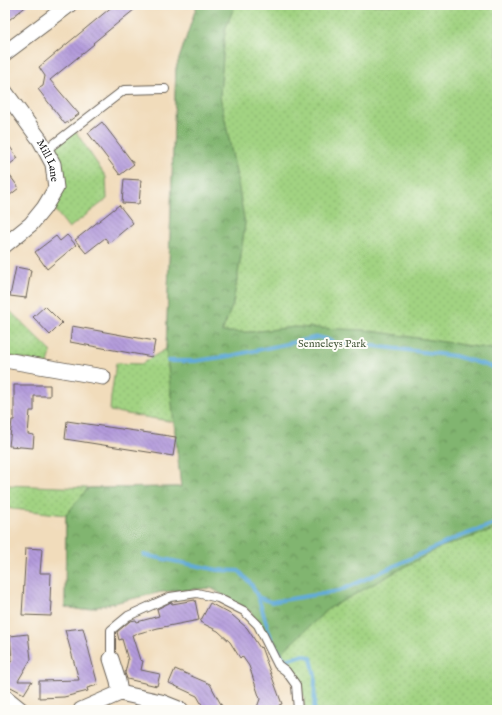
<svg xmlns="http://www.w3.org/2000/svg" width="502" height="715" font-family="'IM FELL English',serif">
  <defs>
    <pattern id="grass-dots" width="8" height="8" patternUnits="userSpaceOnUse"><rect width="8" height="8" fill="#a2d382"/><path d="M2 2h.1M6 6h.1" fill="none" stroke="#8bb570" stroke-width="1.8" stroke-linecap="round"/></pattern>
    <pattern id="forest-crowns" width="20" height="18" patternUnits="userSpaceOnUse"><rect width="20" height="18" fill="#81b570"/><path d="M2 6a3 3 0 1 1 6 0M12 15a3 3 0 1 1 6 0" fill="none" stroke="#69925b"/></pattern>
    <pattern id="building-back-hatch" width="6" height="6" patternUnits="userSpaceOnUse"><rect width="6" height="6" fill="#b49bdc"/><path d="M-1 5l2 2M0 0l6 6M5-1l2 2" fill="none" stroke="#927eb2"/></pattern>
  </defs>
  <rect width="100%" height="100%" fill="#fdfcf7"/>
  <filter id="ink" filterUnits="userSpaceOnUse"><feTurbulence type="fractalNoise" baseFrequency=".025" numOctaves="2"/><feDisplacementMap in="SourceGraphic" scale="8" xChannelSelector="R" yChannelSelector="G"/><feConvolveMatrix kernelMatrix="1 2 1 2 8 2 1 2 1" color-interpolation-filters="sRGB"/></filter>
  <filter id="wash" filterUnits="userSpaceOnUse"><feTurbulence type="fractalNoise" baseFrequency=".012" numOctaves="4" result="noise"/><feDisplacementMap in="SourceGraphic" scale="16" xChannelSelector="R" yChannelSelector="G"/><feGaussianBlur stdDeviation="0.9" result="paint"/><feColorMatrix in="noise" values="0 0 0 0 0 0 0 0 0 0 0 0 0 0 0 0 0 1.4 0 .05"/><feComposite in="paint" operator="in"/></filter>
  <g filter="url(#wash)">
    <rect width="100%" height="100%" fill="#f1dcbb"/>
    <path fill="url(#grass-dots)" stroke="#5f784f" d="M 197,5 L 497,5 L 497,710 L 304,710 L 304,698 L 299,680 L 250,611 L 211,588 L 161,592 L 83,610 L 65,607 L 66,515 L 5,508 L 5,485 L 88,488 L 181,487 L 174,422 L 110,411 L 111,397 L 116,363 L 141,364 L 166,349 L 176,68 Z
      M 74,129 L 106,177 L 107,199 L 69,228 L 54,209 L 56,201 L 51,146 Z
      M 5,306 L 51,351 L 48,364 L 5,355 Z"/>
    <path fill="url(#forest-crowns)" stroke="#4e6846" d="M 197,5 L 235,5 L 225,30 L 220,96 L 237,177 L 245,224 L 240,262 L 233,304 L 222,332 L 250,332 L 294,327 L 365,330 L 497,350 L 497,529 L 441,547 L 328,609 L 280,654 L 250,611 L 211,588 L 161,592 L 83,610 L 65,607 L 66,515 L 88,488 L 181,487 L 166,349 L 176,68 Z"/>
    <g fill="none" stroke-linecap="round" stroke-linejoin="round">
      <path stroke="#62abd9" stroke-width="4" d="M 168,361 L 195,361 L 230,356 L 318,337 L 326,339 L 338,344 L 374,346 L 455,356 L 496,368 L 497,367
        M 144,555 L 218,570 L 239,571 L 251,584 L 258,597 L 271,602 L 339,591 L 456,538 L 497,523
        M 258,597 L 273,644 L 285,660 L 304,655 L 311,658 L 315,676 L 314,710"/>
    </g>
    <g id="blocks">
      <path fill="url(#building-back-hatch)" d="M 5,5 L 28,5 L 5,23 Z
        M 114,5 L 140,5 L 93,43 L 94,44 L 50,80 L 79,114 L 65,124 L 38,89 L 43,86 L 45,76 L 39,67 Z
        M 102,122 L 134,164 L 120,175 L 88,133 Z
        M 5,140 L 18,158 L 5,168 Z
        M 5,169 L 19,188 L 5,199 Z
        M 124,179 L 141,180 L 139,204 L 122,203 Z
        M 119,205 L 133,223 L 109,243 L 105,238 L 86,253 L 75,240 Z
        M 67,235 L 76,245 L 47,269 L 35,252 L 56,236 L 60,241 Z
        M 16,267 L 31,270 L 26,298 L 10,296 Z
        M 45,306 L 62,323 L 50,335 L 33,317 Z
        M 72,326 L 155,341 L 152,357 L 70,342 Z
        M 14,385 L 50,385 L 50,396 L 34,396 L 34,411 L 30,411 L 28,434 L 34,435 L 33,448 L 9,446 L 12,420 L 14,420 Z
        M 67,421 L 176,437 L 173,456 L 65,439 Z
        M 26,548 L 42,549 L 40,573 L 51,573 L 50,602 L 52,602 L 51,616 L 22,615 Z
        M 195,600 L 199,620 L 158,628 L 132,635 L 140,660 L 143,661 L 141,670 L 160,674 L 157,686 L 127,679 L 125,673 L 128,660 L 122,639 L 119,640 L 117,632 L 130,621 L 136,620 L 137,622 L 159,616 L 157,609 L 171,602 L 172,604 Z
        M 210,603 L 232,615 L 247,628 L 260,648 L 261,647 L 282,704 L 279,705 L 280,710 L 256,710 L 260,699 L 249,666 L 242,656 L 240,658 L 230,642 L 218,631 L 200,622 Z
        M 83,628 L 98,685 L 87,688 L 88,691 L 64,697 L 39,698 L 39,681 L 79,680 L 65,630 Z
        M 28,634 L 31,659 L 18,681 L 32,681 L 24,694 L 5,684 L 5,671 L 12,660 L 10,636 Z
        M 175,669 L 210,684 L 224,710 L 205,710 L 197,696 L 169,683 Z"/>
    </g>
  </g>
  <g filter="url(#ink)">
    <use href="#blocks" fill-opacity="0" stroke="#675f54" stroke-width="1"/>
    <g fill="none" stroke-linecap="round" stroke-linejoin="round">
      <defs>
        <path id="lane" d="M 46,150 L 124,90 L 165,89
          M 111,659 L 111,630 L 128,616 L 170,597 L 197,593 L 218,598 L 244,611 L 258,625 L 278,665 L 286,671 L 296,685 L 298,710"/>
        <g id="street">
          <path d="M 5,53 L 69,5"/>
          <path id="s1" d="M 5,92 L 40,140 L 53,164 L 56,188 L 44,208 L 31,224 L 5,245"/>
          <path d="M 5,360 L 103,377"/>
          <path d="M 120,693 L 161,702 L 181,710"/>
          <path d="M 5,697 L 21,710"/>
          <path d="M 81,710 L 120,693 L 118,681 L 111,659"/>
        </g>
      </defs>
      <use href="#lane" stroke="#675f54" stroke-width="10"/>
      <use href="#street" stroke="#675f54" stroke-width="17"/>
      <use href="#lane" stroke="#fff" stroke-width="8"/>
      <use href="#street" stroke="#fff" stroke-width="15"/>
    </g>
  </g>
  <g text-anchor="middle" stroke-width="4" stroke-linejoin="round" paint-order="stroke">
    <g font-size="11" fill="#1c1c1c" stroke="#fdfcf7">
      <text dy="4" stroke="none"><textPath href="#s1" startOffset="82">Mill Lane</textPath></text>
    </g>
    <g font-size="11" fill="#4b5c40" stroke="#fdfcf7">
      <text x="332" y="347">Senneleys Park</text>
    </g>
  </g>
  <rect width="502" height="715" fill="none" stroke="#fdfcf7" stroke-width="20"/>
</svg>
